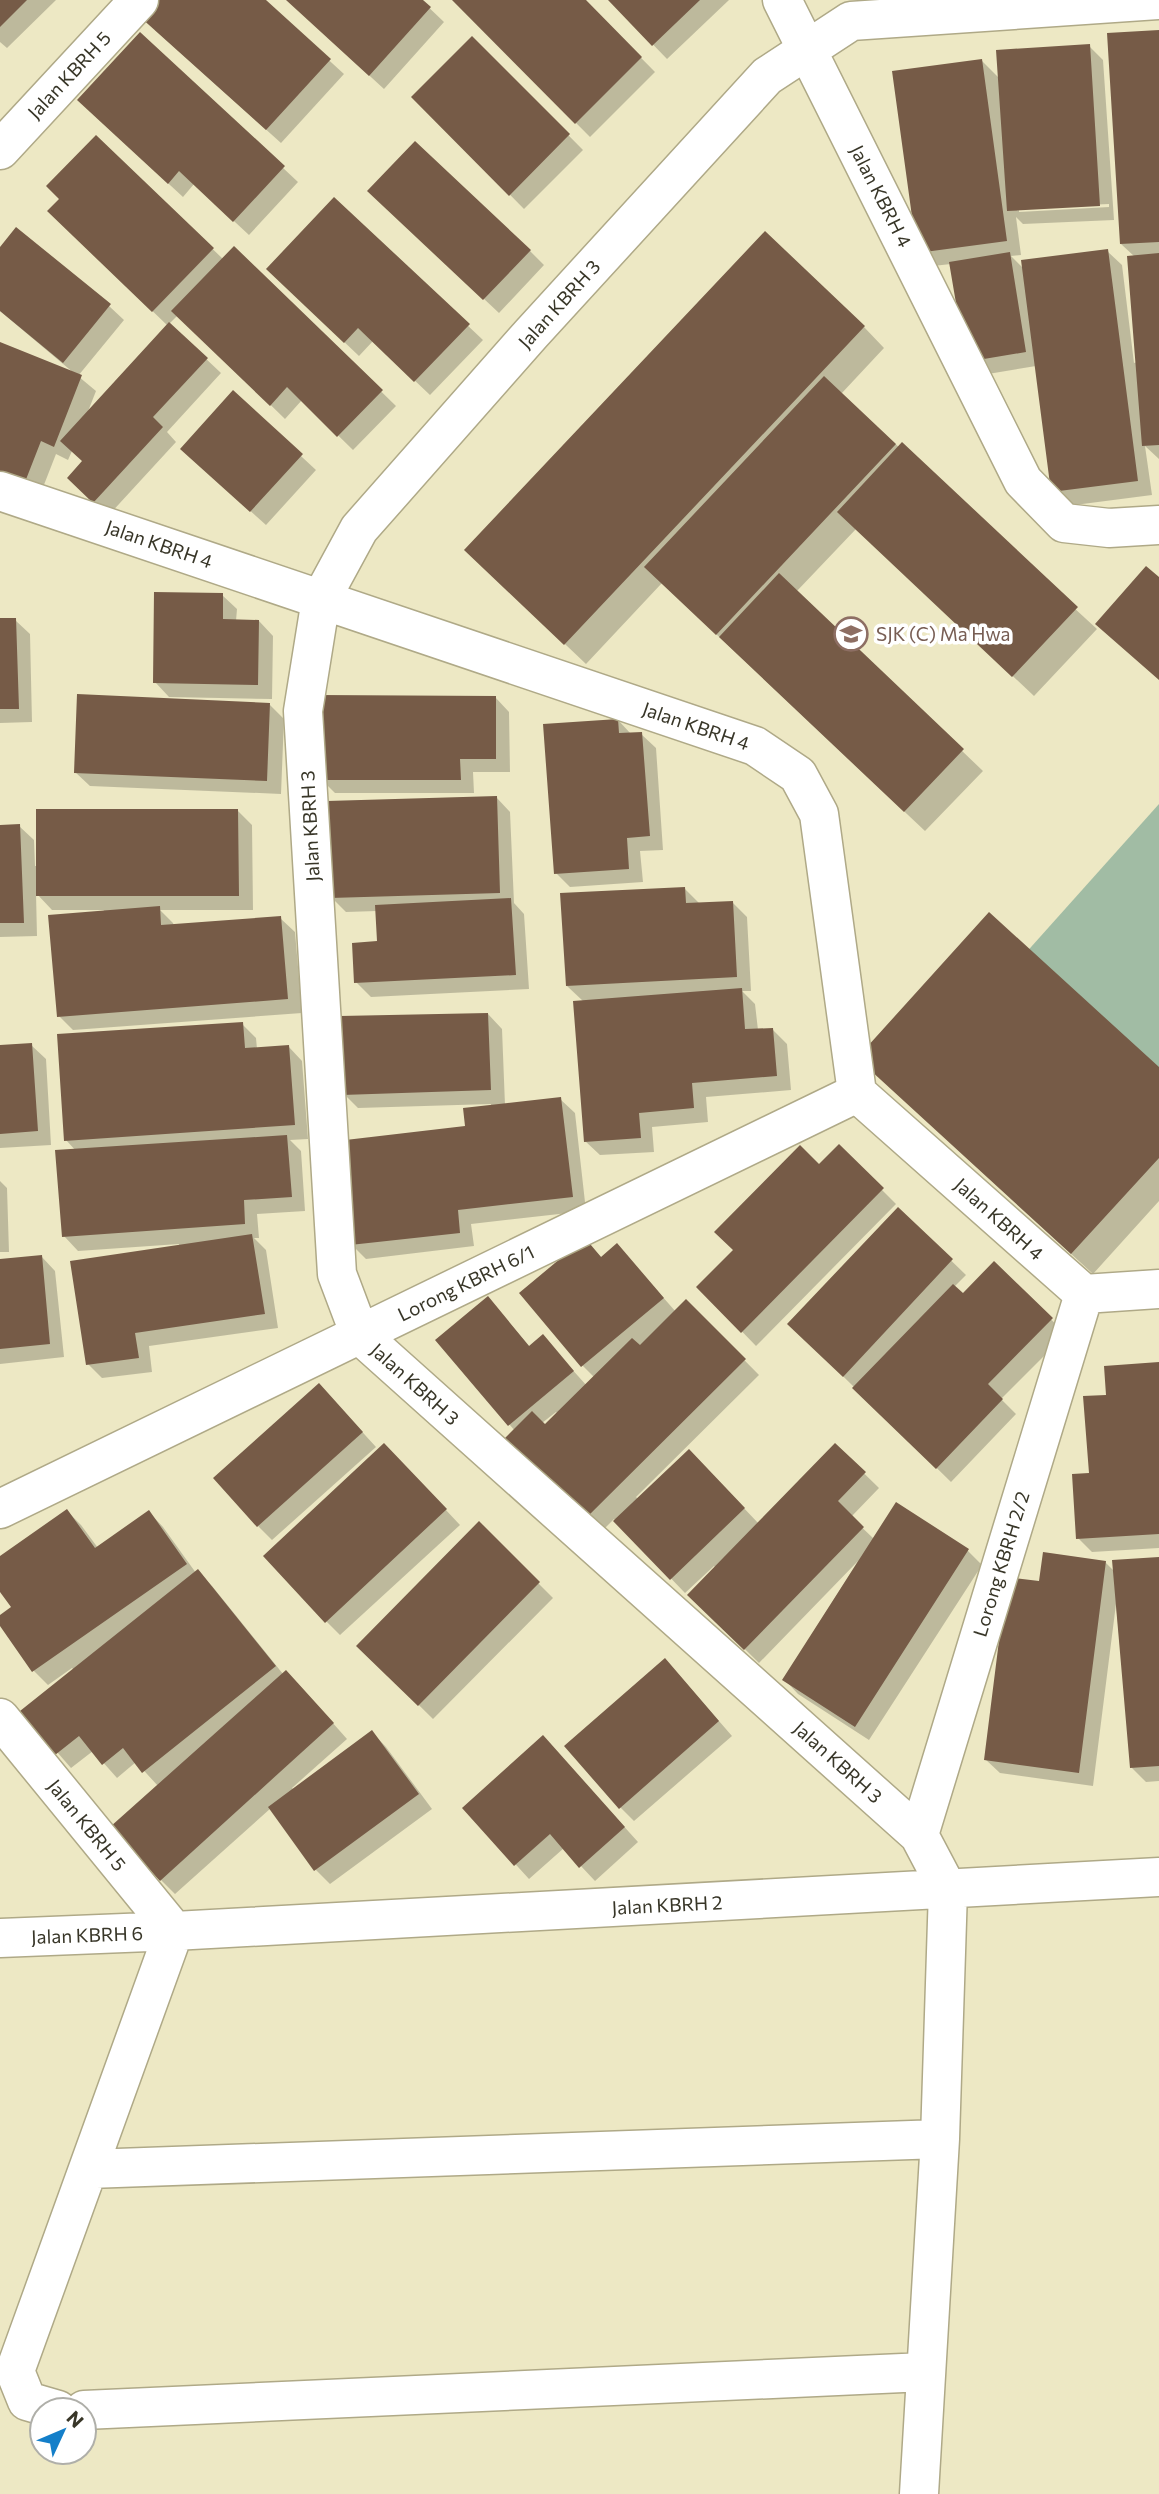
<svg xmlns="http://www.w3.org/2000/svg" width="1159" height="2494" font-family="Commissioner,sans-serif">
  <rect width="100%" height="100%" fill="#ede8c4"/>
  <path fill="#a1bca4" d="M 1159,804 L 1159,1089 L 1023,956 Z"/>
  <path fill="#0003" fill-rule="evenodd" d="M 0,0 L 56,0 L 7,48 L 0,42 Z
    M 263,0 L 344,74 L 281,143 L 155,30 Z
    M 287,0 L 421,0 L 444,22 L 384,89 Z
    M 454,0 L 584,0 L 655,72 L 590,137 Z
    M 610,0 L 729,0 L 667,59 Z
    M 1159,32 L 1159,459 L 1145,446 L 1152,495 L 1067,506 L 1053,492 L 1036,366 L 982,375 L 951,264 L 933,266 L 918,252 L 982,61 L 1000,79 L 1089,46 L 1103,60 L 1114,220 L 1023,224 L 1016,217 L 1021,255 L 1011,256 L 1023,268 L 1107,251 L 1122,265 L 1134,363 L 1137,362 L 1135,257 L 1121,244 ZM 1109,204 L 1109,207 L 1019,212 L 1019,208 Z
    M 140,34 L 298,182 L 249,235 L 194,184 L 183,197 L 93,114 Z
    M 472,38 L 583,150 L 524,209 L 413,97 Z
    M 96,137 L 223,259 L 234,248 L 396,406 L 353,450 L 302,400 L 285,419 L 178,315 L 169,324 L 221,373 L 167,432 L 176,442 L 108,516 L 69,478 L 84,462 L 72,451 L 68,460 L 56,454 L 40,495 L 0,479 L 0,344 L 75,374 L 0,311 L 0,249 L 109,306 L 124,320 L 78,376 L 96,391 L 87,414 L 168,326 L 64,226 L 62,200 Z
    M 334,199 L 483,340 L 430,395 L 373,341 L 359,356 L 282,283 Z
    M 384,205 L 530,251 L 544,265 L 499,313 Z
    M 864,327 L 884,348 L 841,394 L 1097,629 L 1034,696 L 856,529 L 796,592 L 983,771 L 925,831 L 662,583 L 586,664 L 487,570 Z
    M 233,393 L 316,470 L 266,525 L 197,463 Z
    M 222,595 L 237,609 L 236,621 L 259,621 L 273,636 L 272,699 L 169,697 L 155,682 Z
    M 0,620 L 15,620 L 30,634 L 32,722 L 0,723 Z
    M 495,697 L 509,712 L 510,772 L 473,772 L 474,793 L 335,793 L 321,779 Z
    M 270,705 L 284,719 L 281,794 L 90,786 L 75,772 Z
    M 618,720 L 631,734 L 641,734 L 656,748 L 663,850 L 640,851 L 643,882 L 570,887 L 556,873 Z
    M 496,797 L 510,812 L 514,903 L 524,914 L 529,989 L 371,997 L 356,982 L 379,942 L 377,911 L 346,912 L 332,898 Z
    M 237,810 L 252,825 L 253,910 L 160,910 L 173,923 L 174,926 L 280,918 L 295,932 L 302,1013 L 73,1030 L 59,1016 L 104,910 L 52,910 L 36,893 L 37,936 L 0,937 L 0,827 L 19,826 L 34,840 L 35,866 L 38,866 Z
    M 685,889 L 700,904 L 733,903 L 747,917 L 751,991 L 742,991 L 755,1004 L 758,1030 L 773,1030 L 787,1044 L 791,1090 L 706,1097 L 708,1122 L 652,1127 L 654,1152 L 600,1155 L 585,1141 L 584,1002 L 567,986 Z
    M 488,1014 L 502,1029 L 505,1105 L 560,1099 L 575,1113 L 586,1211 L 471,1224 L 474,1246 L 366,1259 L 351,1244 L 467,1128 L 491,1107 L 491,1104 L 358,1108 L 344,1094 Z
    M 242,1024 L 256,1038 L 257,1049 L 288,1046 L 302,1061 L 308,1139 L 290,1140 L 301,1151 L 305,1211 L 257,1214 L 259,1238 L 254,1238 L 266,1250 L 278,1328 L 149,1346 L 152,1372 L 102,1378 L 88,1364 L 179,1247 L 179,1244 L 78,1251 L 64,1236 L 76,1151 L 66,1140 Z
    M 31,1045 L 46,1059 L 51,1145 L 0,1148 L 0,1047 Z
    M 1159,1070 L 1159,1201 L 1093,1274 L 880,1078 Z
    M 839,1147 L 896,1204 L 756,1346 L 699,1287 Z
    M 0,1181 L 7,1188 L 9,1252 L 0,1252 Z
    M 898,1209 L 966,1275 L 954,1287 L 963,1296 L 994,1264 L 1066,1334 L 1001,1399 L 1016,1414 L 951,1482 L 804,1338 Z
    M 585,1240 L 602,1258 L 617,1245 L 676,1312 L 686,1301 L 759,1375 L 636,1497 L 638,1499 L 703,1465 L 759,1524 L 835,1445 L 879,1488 L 851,1517 L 874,1539 L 968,1551 L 982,1565 L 869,1740 L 798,1694 L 784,1679 L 858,1561 L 759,1663 L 690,1595 L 716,1568 L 714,1566 L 685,1593 L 614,1519 L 596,1537 L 515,1431 L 438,1340 L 488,1298 L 530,1347 L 543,1337 L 587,1386 L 595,1378 L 582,1365 ZM 556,1412 L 558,1414 L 545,1426 L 542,1423 Z
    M 41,1256 L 55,1271 L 64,1357 L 0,1364 L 0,1260 Z
    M 1159,1364 L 1159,1548 L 1092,1552 L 1078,1538 L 1108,1397 Z
    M 333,1400 L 376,1447 L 272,1540 L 258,1526 Z
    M 398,1459 L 460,1525 L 340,1635 L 326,1621 Z
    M 67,1511 L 81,1525 L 98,1548 L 149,1512 L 163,1527 L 196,1573 L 197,1572 L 212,1586 L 283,1674 L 300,1686 L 347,1739 L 292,1788 L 294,1790 L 372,1732 L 386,1747 L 432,1809 L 330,1884 L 316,1870 L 271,1808 L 175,1894 L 161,1880 L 158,1786 L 136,1762 L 117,1778 L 93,1751 L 71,1768 L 22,1712 L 74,1670 L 72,1668 L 48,1685 L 34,1671 L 0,1623 L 0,1617 L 13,1608 L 0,1589 L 0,1558 Z
    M 479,1524 L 553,1598 L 433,1719 L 359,1646 Z
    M 1159,1558 L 1159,1781 L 1146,1782 L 1132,1768 L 1116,1604 L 1093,1786 L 1000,1773 L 985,1759 L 1041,1583 L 1105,1562 L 1115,1572 Z
    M 679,1675 L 732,1736 L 634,1821 L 620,1807 Z
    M 557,1752 L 638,1842 L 595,1881 L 564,1848 L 529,1879 L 464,1808 Z"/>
  <path fill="#765b47" d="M 0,0 L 27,0 L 0,27 Z
    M 153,0 L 266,0 L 331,59 L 266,130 L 139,16 Z
    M 286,0 L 423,0 L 431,7 L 369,76 Z
    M 452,0 L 586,0 L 642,57 L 575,124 Z
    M 608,0 L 700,0 L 652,46 Z
    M 1159,30 L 1159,242 L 1120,244 L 1107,33 Z
    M 140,32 L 285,166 L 233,222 L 179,171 L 168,184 L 77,100 Z
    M 472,36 L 570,134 L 509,196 L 411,97 Z
    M 1090,44 L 1100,206 L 1007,211 L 996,50 Z
    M 982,59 L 1007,241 L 917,253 L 892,71 Z
    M 96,135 L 214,248 L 152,312 L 47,211 L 59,199 L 46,186 Z
    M 415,141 L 531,250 L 483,300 L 367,191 Z
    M 334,197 L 470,324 L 414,382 L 358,328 L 344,343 L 266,269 Z
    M 16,227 L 111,304 L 63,363 L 0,311 L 0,247 Z
    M 765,231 L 865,326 L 564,645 L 464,550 Z
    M 234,246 L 383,390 L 337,437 L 287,387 L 270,406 L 171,311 Z
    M 1108,249 L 1138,481 L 1051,492 L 1021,260 Z
    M 1010,252 L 1026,352 L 966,362 L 949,262 Z
    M 1159,253 L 1159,445 L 1142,446 L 1127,256 Z
    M 169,322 L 208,358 L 153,417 L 163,427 L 93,503 L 67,478 L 82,461 L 60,441 Z
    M 0,342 L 82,375 L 54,447 L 41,441 L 25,482 L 0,472 Z
    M 824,376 L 896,444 L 716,635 L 644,567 Z
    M 233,390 L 303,454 L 250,512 L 180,449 Z
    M 902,442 L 1078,607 L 1012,677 L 837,512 Z
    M 1146,566 L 1159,577 L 1159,680 L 1095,624 Z
    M 779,573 L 964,749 L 904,812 L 719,637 Z
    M 154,592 L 223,593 L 223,619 L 259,620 L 258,685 L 153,683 Z
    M 0,618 L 16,618 L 19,709 L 0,709 Z
    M 77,694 L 270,703 L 267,781 L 74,773 Z
    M 318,695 L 496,696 L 496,759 L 460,759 L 461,780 L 319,780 Z
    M 618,719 L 619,733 L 642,732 L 650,836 L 627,838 L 629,869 L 554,874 L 543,724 Z
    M 497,796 L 500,893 L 330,898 L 327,801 Z
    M 36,809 L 238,809 L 239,896 L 36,896 Z
    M 20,824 L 24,923 L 0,923 L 0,825 Z
    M 685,887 L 686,903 L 733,901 L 737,977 L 566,986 L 560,893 Z
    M 511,898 L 516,975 L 354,983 L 352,943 L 377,941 L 375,905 Z
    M 160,906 L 161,925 L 281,916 L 288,999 L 57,1017 L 48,915 Z
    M 989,912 L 1159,1067 L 1159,1158 L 1071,1254 L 857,1058 Z
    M 742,988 L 745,1029 L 773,1028 L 777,1076 L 692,1083 L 694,1108 L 639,1113 L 641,1138 L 584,1142 L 573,1001 Z
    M 488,1013 L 491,1090 L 342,1095 L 340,1016 Z
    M 243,1022 L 245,1048 L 289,1045 L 295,1125 L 64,1141 L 57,1034 Z
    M 32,1043 L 38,1131 L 0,1134 L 0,1045 Z
    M 561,1097 L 573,1197 L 458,1210 L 460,1233 L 350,1245 L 337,1141 L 465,1126 L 463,1108 Z
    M 287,1135 L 292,1197 L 244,1200 L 245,1224 L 62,1237 L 55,1150 Z
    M 839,1144 L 884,1188 L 741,1333 L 696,1287 L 733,1250 L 714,1232 L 800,1145 L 819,1164 Z
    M 898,1207 L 953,1259 L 843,1377 L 787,1324 Z
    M 252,1234 L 265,1314 L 135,1333 L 139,1358 L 86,1365 L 70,1261 Z
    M 585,1238 L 601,1257 L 617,1243 L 664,1298 L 581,1367 L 519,1293 Z
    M 42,1255 L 50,1344 L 0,1349 L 0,1259 Z
    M 994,1261 L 1053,1318 L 988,1384 L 1003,1399 L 936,1469 L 852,1388 L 953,1284 L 963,1293 Z
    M 488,1296 L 529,1346 L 543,1334 L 574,1371 L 508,1426 L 435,1340 Z
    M 686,1299 L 746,1359 L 580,1524 L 500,1443 L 532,1411 L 545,1424 L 632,1338 L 640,1345 Z
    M 1159,1362 L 1159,1534 L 1076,1539 L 1072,1474 L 1089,1473 L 1083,1396 L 1106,1395 L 1104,1366 Z
    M 319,1383 L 363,1432 L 257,1527 L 213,1478 Z
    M 384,1443 L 447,1509 L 325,1623 L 263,1556 Z
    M 835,1443 L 866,1472 L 838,1501 L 864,1527 L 744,1650 L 687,1595 Z
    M 689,1449 L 745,1508 L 670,1580 L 613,1521 Z
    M 896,1502 L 969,1549 L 855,1727 L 782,1680 Z
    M 67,1509 L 95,1548 L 149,1510 L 187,1564 L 32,1672 L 0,1626 L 0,1615 L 11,1607 L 0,1592 L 0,1556 Z
    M 479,1521 L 540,1582 L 418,1706 L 356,1646 Z
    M 1043,1552 L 1106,1561 L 1079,1773 L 984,1760 L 1007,1577 L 1039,1581 Z
    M 1159,1557 L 1159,1766 L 1130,1768 L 1112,1560 Z
    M 198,1569 L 276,1666 L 142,1773 L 123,1748 L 102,1765 L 79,1736 L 55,1755 L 20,1711 Z
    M 665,1658 L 719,1721 L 619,1809 L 564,1746 Z
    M 286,1670 L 334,1723 L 160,1881 L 110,1827 Z
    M 372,1730 L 419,1794 L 314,1871 L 268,1807 Z
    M 543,1735 L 625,1827 L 579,1868 L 550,1834 L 514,1866 L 462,1808 Z"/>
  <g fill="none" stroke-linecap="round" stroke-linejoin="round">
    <defs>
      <path id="minor" d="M 782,0 L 1023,481 L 1064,523 L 1109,528 L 1159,525
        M 0,150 L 139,0
        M 0,491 L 755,746 L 798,775 L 819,814 L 857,1093 L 1084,1294 L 1159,1289
        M 0,1509 L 857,1093
        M 0,1718 L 174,1931
        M 919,1835 L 1084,1294
        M 0,1938 L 174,1931 L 1159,1877
        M 89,2169 L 940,2139
        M 58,2410 L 27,2401 L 15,2371 L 174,1931
        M 84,2410 L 925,2372
        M 919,2494 L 940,2139 L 948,1890 L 919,1835 L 360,1335 L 337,1274 L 303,711 L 321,599 L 359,529 L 531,334 L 767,76 L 851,21 L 1159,0"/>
    </defs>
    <use href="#minor" stroke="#afa987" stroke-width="41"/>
    <use href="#minor" stroke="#fff" stroke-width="38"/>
  </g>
  <defs>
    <symbol id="school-ring" viewBox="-11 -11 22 22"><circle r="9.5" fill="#fff" stroke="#8d6e63" stroke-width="1.5"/><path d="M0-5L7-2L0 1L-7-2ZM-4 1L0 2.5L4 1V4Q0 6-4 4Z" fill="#8d6e63"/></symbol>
  </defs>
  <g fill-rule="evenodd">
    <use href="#school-ring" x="832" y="615" width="38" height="38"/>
  </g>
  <g text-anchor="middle" stroke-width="7" stroke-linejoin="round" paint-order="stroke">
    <g font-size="19" fill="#383628" stroke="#fff">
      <text transform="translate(69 75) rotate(-47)" y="7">Jalan KBRH 5</text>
      <text transform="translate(881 196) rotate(63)" y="7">Jalan KBRH 4</text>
      <text transform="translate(559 304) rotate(-48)" y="7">Jalan KBRH 3</text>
      <text transform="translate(159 544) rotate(19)" y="7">Jalan KBRH 4</text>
      <text transform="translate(696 726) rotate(19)" y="7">Jalan KBRH 4</text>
      <text transform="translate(310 826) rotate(-93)" y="7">Jalan KBRH 3</text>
      <text transform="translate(999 1219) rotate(42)" y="7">Jalan KBRH 4</text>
      <text transform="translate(466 1283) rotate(-26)" y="7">Lorong KBRH 6/1</text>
      <text transform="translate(415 1384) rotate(42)" y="7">Jalan KBRH 3</text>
      <text transform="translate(1001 1564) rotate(-73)" y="7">Lorong KBRH 2/2</text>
      <text transform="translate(838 1762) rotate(42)" y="7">Jalan KBRH 3</text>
      <text transform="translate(87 1825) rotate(51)" y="7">Jalan KBRH 5</text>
      <text transform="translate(667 1905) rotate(-3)" y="7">Jalan KBRH 2</text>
      <text transform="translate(87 1935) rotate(-2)" y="7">Jalan KBRH 6</text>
    </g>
    <g font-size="19" fill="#785e54" stroke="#fff" text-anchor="start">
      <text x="876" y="641">SJK (C) Ma Hwa</text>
    </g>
  </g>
  <g transform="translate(63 2431) rotate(46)"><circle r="33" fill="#ffffff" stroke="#afafa9" stroke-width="2"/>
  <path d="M0-5L12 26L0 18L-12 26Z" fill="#147fc9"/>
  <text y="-10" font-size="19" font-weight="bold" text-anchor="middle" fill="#383628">N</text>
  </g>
</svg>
